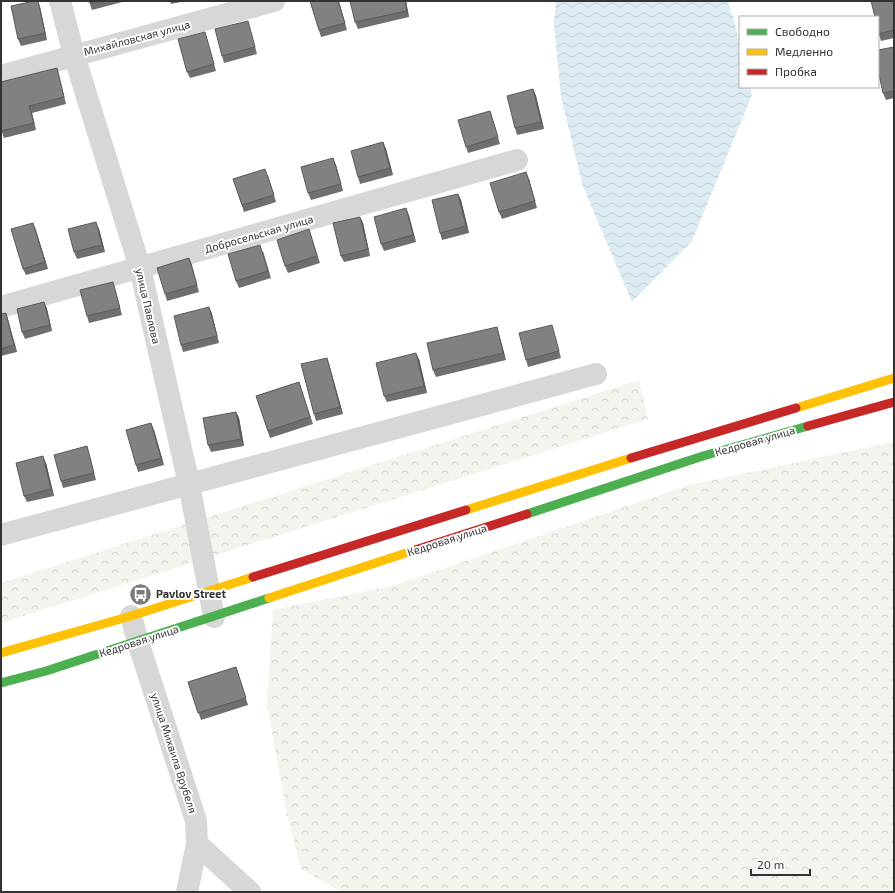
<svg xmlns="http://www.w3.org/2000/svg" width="895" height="893" font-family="'Exo 2',sans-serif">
  <defs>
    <pattern id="forest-crowns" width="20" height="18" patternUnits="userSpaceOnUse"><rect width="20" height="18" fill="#f1f5ed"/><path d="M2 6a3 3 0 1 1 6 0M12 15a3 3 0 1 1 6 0" fill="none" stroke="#cfd2cc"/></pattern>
    <pattern id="water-waves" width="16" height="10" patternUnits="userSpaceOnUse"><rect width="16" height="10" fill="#ddebf3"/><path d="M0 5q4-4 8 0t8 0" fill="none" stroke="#becad1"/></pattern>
  </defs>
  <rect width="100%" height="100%" fill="#fff"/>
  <path fill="url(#forest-crowns)" d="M 639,380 L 648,419 L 1,623 L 1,583 Z
    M 894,442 L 894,892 L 342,892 L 301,869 L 287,815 L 267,704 L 273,610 L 392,586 L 689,485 Z"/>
  <path fill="url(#water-waves)" d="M 556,1 L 727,1 C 741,34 740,52 740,87 L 750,87 L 752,95 L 692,241 L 632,302 L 583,187 L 561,97 L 554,24 Z"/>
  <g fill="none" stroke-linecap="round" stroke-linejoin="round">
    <path stroke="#d7d7d7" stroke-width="22" d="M 60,1 L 74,55 L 140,268 L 189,484 L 214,617
      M 1,76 L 274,1
      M 1,307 L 517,160
      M 1,535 L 596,374
      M 131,616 L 138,642 L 196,821 L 197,844 L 187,892
      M 197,844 L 250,892"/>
    <path stroke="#4caf50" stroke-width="9" d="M 527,514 L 703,456 L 808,426
      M 1,683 L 46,671 L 269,598"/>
    <path stroke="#ffc107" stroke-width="9" d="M 796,408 L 894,378
      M 466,510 L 631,458
      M 269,598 L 412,551
      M 1,653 L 131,616 L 253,577"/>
    <path stroke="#c62828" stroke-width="9" d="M 808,426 L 894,402
      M 631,458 L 796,408
      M 412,551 L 527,514
      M 253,577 L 466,510"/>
  </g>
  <path fill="#6f6f6f" d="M 89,1 L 126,1 L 92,10 Z
    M 170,1 L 186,1 L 171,4 Z
    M 310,1 L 339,1 L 347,30 L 321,37 Z
    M 406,1 L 409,17 L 358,29 L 355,22 Z
    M 894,1 L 894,38 L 881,41 L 878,32 Z
    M 40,7 L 47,40 L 21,46 L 18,39 Z
    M 250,28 L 257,54 L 224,63 L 222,56 Z
    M 207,39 L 216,71 L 190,78 L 187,72 Z
    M 894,47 L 894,98 L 886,100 L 883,93 Z
    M 59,75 L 66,104 L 32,113 L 36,130 L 4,138 L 1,129 Z
    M 533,89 L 536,96 L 544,129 L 517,135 L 515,128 Z
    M 490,111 L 500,144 L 468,153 L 466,147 Z
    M 383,142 L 386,149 L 393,175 L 360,184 L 358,177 Z
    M 336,165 L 343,191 L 311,200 L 308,193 Z
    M 268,175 L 276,202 L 244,212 L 233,179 Z
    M 529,179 L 537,208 L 502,219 L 499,212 Z
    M 458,194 L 461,200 L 469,233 L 442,240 L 440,233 Z
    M 406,208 L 416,242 L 384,251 L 381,244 Z
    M 360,217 L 363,223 L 370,256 L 344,262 L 341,256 Z
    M 33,223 L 48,269 L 26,275 L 23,269 Z
    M 99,229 L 105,252 L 77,259 L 74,252 Z
    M 309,229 L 320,263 L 288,273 L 285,266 Z
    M 263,251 L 271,278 L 239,288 L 236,281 Z
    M 189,258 L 199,292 L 167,301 L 165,294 Z
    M 115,289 L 122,315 L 89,323 L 87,316 Z
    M 44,302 L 47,309 L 52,331 L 25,339 L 22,332 Z
    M 209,307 L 212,314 L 219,343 L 183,352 L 181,345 Z
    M 6,313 L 8,320 L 17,352 L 1,356 L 1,314 Z
    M 497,327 L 499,334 L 506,360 L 436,377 L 433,370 Z
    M 554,332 L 561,358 L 528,367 L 526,360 Z
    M 419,359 L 427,393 L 387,402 L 384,396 Z
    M 329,364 L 343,414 L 316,421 L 314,414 Z
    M 299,382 L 313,424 L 270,438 L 256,396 Z
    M 236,412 L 239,418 L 244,446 L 211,452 L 208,445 Z
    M 154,430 L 164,465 L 138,472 L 136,465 Z
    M 89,453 L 96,480 L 63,488 L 61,481 Z
    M 46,463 L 54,496 L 27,502 L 24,496 Z
    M 236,667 L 248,705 L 201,720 L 188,682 Z"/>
  <path fill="#5a5a5a" d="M 38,1 L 40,7 L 47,40 L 45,33 Z
    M 405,1 L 406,1 L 409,17 L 407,11 Z
    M 533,89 L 536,96 L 544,129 L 541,122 Z
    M 29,106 L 32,113 L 36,130 L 34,123 Z
    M 383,142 L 386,149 L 393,175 L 390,168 Z
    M 333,158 L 336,165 L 343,191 L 341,184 Z
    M 526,172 L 529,179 L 537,208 L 535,201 Z
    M 458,194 L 461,200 L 469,233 L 466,226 Z
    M 406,208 L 409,215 L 416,242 L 413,235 Z
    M 360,217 L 363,223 L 370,256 L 368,249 Z
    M 96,222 L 99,229 L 105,252 L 102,245 Z
    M 33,223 L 36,230 L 48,269 L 45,262 Z
    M 189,258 L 192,265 L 199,292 L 197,285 Z
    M 44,302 L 47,309 L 52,331 L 50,325 Z
    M 209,307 L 212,314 L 219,343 L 217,336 Z
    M 6,313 L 8,320 L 17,352 L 14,345 Z
    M 497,327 L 499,334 L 506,360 L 503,353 Z
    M 416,353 L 419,359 L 427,393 L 424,386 Z
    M 327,358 L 329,364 L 343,414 L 340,407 Z
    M 236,412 L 239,418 L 244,446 L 241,439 Z
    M 151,423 L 154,430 L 164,465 L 161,458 Z
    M 43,456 L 46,463 L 54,496 L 51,489 Z"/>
  <path fill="#818181" stroke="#5a5a5a" d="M 34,1 L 38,1 L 45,33 L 18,39 L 11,6 Z
    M 89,1 L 98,1 L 90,3 Z
    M 310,1 L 338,1 L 345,23 L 319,30 Z
    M 350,1 L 405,1 L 407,11 L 355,22 Z
    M 871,1 L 894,1 L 894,30 L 878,34 L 878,17 L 875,17 Z
    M 248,21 L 255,47 L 222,56 L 215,29 Z
    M 205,32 L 214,64 L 187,72 L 178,39 Z
    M 894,47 L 894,91 L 883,93 L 878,70 L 878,50 Z
    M 57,68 L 64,97 L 29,106 L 34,123 L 1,131 L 1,82 Z
    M 533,89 L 541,122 L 515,128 L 507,96 Z
    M 490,111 L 498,137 L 466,147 L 458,120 Z
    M 383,142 L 390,168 L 358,177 L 351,151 Z
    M 333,158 L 341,184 L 308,193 L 301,167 Z
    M 265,169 L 274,195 L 242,205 L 233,179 Z
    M 526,172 L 535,201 L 499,212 L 490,183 Z
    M 458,194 L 466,226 L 440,233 L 432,200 Z
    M 406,208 L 413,235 L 381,244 L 374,217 Z
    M 360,217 L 368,249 L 341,256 L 333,223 Z
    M 96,222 L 102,245 L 74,252 L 68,229 Z
    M 33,223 L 45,262 L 23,269 L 11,229 Z
    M 309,229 L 317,256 L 285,266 L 277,240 Z
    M 260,245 L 268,271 L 236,281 L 228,254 Z
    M 189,258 L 197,285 L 165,294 L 157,268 Z
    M 113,282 L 120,308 L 87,316 L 80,290 Z
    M 44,302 L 50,325 L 22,332 L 17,309 Z
    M 209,307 L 217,336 L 181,345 L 174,316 Z
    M 6,313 L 14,345 L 1,349 L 1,314 Z
    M 552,325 L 559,351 L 526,360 L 519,333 Z
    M 497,327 L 503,353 L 433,370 L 427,343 Z
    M 416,353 L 424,386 L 384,396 L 376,363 Z
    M 327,358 L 340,407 L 314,414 L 301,364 Z
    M 299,382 L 310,417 L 268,431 L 256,396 Z
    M 236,412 L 241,439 L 208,445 L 203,418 Z
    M 151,423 L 161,458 L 136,465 L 126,430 Z
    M 87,446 L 94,473 L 61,481 L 54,455 Z
    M 43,456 L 51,489 L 24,496 L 16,463 Z
    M 236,667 L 246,698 L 198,713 L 188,682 Z"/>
  <defs>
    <symbol id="bus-disc" viewBox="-11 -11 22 22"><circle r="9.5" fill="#7a7a7a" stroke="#fff"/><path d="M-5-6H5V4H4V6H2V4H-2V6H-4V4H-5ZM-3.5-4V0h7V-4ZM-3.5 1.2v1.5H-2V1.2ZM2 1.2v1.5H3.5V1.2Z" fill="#fff"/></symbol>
  </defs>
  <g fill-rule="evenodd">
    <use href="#bus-disc" x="128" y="582" width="25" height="25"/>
  </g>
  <g text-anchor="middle" stroke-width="4" stroke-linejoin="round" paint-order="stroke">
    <g font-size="11" fill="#333" stroke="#fff">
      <text transform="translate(137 38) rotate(-15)" y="4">Михайловская улица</text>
      <text transform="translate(259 234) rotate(-16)" y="4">Добросельская улица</text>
      <text transform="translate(148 306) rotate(77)" y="4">улица Павлова</text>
      <text transform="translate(755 441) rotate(-16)" y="4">Кедровая улица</text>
      <text transform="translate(447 540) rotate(-18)" y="4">Кедровая улица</text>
      <text transform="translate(139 641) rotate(-18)" y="4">Кедровая улица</text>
      <text transform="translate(174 753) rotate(72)" y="4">улица Михаила Врубеля</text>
    </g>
    <g font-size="11" font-weight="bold" fill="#333" stroke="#fff" text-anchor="start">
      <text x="156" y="598">Pavlov Street</text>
    </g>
  </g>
  <rect width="895" height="893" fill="none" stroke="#333333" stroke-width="4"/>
  <rect x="739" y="16" width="140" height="72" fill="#ffffff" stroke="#adadad"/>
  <rect x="747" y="29" width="20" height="6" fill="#4caf50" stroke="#adadad"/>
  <text x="775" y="36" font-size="12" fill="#333333">Свободно</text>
  <rect x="747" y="49" width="20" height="6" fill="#ffc107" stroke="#adadad"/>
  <text x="775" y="56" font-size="12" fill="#333333">Медленно</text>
  <rect x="747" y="69" width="20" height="6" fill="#c62828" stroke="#adadad"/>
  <text x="775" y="76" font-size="12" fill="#333333">Пробка</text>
  <path d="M751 869v6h59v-6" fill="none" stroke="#333333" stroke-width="2"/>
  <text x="757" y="869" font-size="12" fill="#333333" stroke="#ffffff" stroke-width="3" paint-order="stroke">20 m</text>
</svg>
